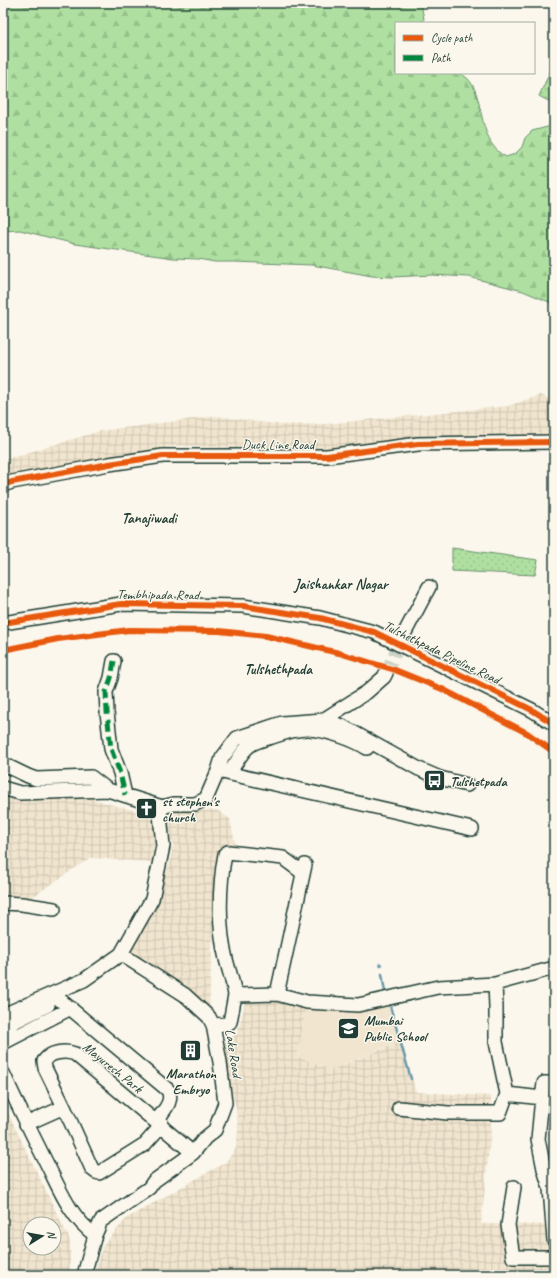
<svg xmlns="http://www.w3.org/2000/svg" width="557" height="1278" font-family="Caveat,sans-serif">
  <defs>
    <pattern id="industrial-grid" width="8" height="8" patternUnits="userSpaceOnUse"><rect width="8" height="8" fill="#f1e5cf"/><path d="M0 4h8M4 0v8" fill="none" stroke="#cec5b2"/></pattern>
    <pattern id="forest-firs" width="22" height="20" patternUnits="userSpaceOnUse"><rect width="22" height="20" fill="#afe0a1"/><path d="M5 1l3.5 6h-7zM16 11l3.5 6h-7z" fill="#96c18b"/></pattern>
    <pattern id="park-dots" width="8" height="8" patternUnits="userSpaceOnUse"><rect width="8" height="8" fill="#afe0a1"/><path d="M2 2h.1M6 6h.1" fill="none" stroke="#96c18b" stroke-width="1.8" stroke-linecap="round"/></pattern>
  </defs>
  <rect width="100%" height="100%" fill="#fbf7ec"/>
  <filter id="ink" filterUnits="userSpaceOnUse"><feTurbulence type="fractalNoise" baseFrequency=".025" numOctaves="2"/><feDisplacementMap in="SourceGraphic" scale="8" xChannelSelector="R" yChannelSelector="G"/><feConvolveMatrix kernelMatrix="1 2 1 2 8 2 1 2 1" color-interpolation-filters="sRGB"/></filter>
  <g filter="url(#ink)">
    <path fill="#f1e5cf" d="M 308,1001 L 353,1013 L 387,1004 L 391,1013 L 398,1042 L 330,1070 L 297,1056 Z"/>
    <path fill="url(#industrial-grid)" fill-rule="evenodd" d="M 541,395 L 554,401 L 554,436 L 412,437 L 330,451 L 177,446 L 58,467 L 3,483 L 3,460 L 100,431 L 216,416 L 282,425 L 325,424 L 508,406 Z
      M 3,791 L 81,796 L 151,815 L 157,834 L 151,862 L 90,858 L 28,900 L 3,894 Z
      M 217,810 L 230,819 L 236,848 L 221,847 L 213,924 L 209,1011 L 130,951 L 154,908 L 171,858 L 173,845 L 165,814 L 168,811 Z
      M 245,1000 L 308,1001 L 297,1056 L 330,1070 L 402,1041 L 416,1092 L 491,1096 L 491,1130 L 481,1224 L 554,1225 L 554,1275 L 93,1275 L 103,1245 L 127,1218 L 226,1162 L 236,1148 L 238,1129 L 236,1108 L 229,1083 L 221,1043 L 237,1034 L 244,1008 Z
      M 3,1103 L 70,1240 L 70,1275 L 3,1275 ZM 30,1224 L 54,1224 L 54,1248 L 30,1248 Z"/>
    <path fill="url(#forest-firs)" stroke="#678e6a" d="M 3,3 L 418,3 L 422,9 L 424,19 L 421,23 L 396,23 L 396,73 C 409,73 451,70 461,74 C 488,86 473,140 506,157 L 515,154 L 522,147 L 525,138 L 532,131 L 551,126 L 554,128 L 554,304 L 523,291 L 469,277 L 432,275 L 392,277 L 372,276 L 312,265 L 234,262 L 215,262 L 198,259 L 173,258 L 75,244 L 20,230 L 3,231 Z"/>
    <path fill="url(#park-dots)" stroke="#678e6a" d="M 554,63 L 554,104 L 539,96 Z
      M 452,548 L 538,560 L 535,575 L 452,571 Z"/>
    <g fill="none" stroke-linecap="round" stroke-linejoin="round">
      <path stroke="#6999ac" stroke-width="2.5" d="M 380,964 L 381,965
        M 382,974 L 385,992
        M 390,1006 L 411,1079"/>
      <path stroke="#cfd2c7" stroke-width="13" stroke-dasharray="13 6" stroke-linecap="butt" d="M 386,673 L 402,638"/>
      <defs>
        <path id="minor" d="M 3,485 L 12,482 L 109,464 L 163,456 L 327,456 L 418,444 L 554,442
          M 3,623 L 121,604 L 243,606 L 320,618 L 374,632 L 532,710 L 554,724
          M 402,638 L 429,587
          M 114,661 L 111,678 L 106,692 L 107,712 L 111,749 L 120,773 L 125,795
          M 323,720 L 342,726 L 419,769 L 440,778 L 467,785
          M 3,764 L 28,776 L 36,779 L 91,777 L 108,790 L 162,807 L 174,804 L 195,804 L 206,799 L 218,771 L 222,758 L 237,738 L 282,723 L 323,720 L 367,692 L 384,677 L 386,673
          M 218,771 L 472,829
          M 229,773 C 236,764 241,752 249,746 C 255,741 265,739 272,737 C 284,733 297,728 309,729 C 326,730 353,739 367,748
          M 3,788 L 20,793 L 108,790
          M 3,903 L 22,904 L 54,909
          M 495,984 L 496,1007 L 496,1042 L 507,1094 L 542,1098 L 538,1139 L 544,1169 L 550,1188 L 554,1240
          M 277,994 L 305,865
          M 235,995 C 233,982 229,971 226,959 C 218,927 219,886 225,854 L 228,852 L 283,858 L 303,873
          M 3,1015 L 84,980 L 121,954 L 152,899 L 163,846 L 160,814 L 162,807
          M 213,1025 L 227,1024 L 230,1022 L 235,995 L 277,994 L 307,1002 L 358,1005 L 438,987 L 495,984 L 554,968
          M 14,1037 L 8,1026 L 10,1024 L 48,1005
          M 3,1043 L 71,1008
          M 3,1073 C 17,1104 32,1134 47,1164 C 60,1190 71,1218 95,1235
          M 542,1098 L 544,1083 L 554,1083
          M 64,1107 L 45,1068 L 44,1061 C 50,1052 65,1050 75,1054 L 193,1153
          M 399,1108 L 448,1113 L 500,1113 L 507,1094
          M 26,1124 L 64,1107 L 92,1169 L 96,1172 L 99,1173 L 145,1144 L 161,1126 L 160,1116 C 166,1108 173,1100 168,1090 L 53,994
          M 514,1187 L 508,1225 L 513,1257 L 554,1257
          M 84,1275 L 95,1235 L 101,1221 L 149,1188 L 154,1181 L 193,1153 L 205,1138 L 215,1130 L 225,1103 L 220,1062 L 213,1025 L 209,1017 L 185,995 L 121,954"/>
      </defs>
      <use href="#minor" stroke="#1f3d34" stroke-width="16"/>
      <use href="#minor" stroke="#fbf7ec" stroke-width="13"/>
      <path stroke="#00873e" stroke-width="5" stroke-dasharray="10 5" stroke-linecap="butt" d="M 114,661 L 111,678 L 106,692 L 107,712 L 111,749 L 120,773 L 125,795"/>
      <defs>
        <path id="cycleway" d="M 3,485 L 12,482 L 109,464 L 163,456 L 327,456 L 418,444 L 554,442
          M 3,623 L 121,604 L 243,606 L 320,618 L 374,632 L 532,710 L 554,724
          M 3,650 L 58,639 L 129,630 L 219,631 L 266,636 L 339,653 L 395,670 L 442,689 L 527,733 L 554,752"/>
      </defs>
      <use href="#cycleway" stroke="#fbf7ec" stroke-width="8"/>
      <use href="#cycleway" stroke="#e8590c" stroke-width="6"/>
    </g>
  </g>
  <defs>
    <symbol id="bus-square" viewBox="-11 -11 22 22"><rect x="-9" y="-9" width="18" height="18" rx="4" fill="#1f3d34" stroke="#fbf7ec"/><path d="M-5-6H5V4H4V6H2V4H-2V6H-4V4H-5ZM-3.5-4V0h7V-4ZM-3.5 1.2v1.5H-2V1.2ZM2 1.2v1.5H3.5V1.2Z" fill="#fff"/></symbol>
    <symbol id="church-square" viewBox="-11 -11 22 22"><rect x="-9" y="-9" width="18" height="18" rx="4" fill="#1f3d34" stroke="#fbf7ec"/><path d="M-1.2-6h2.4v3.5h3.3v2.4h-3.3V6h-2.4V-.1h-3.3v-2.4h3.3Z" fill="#fff"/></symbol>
    <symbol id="school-square" viewBox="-11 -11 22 22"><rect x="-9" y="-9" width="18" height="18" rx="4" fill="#1f3d34" stroke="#fbf7ec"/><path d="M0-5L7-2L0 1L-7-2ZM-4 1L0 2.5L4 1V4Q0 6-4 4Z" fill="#fff"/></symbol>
    <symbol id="building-square" viewBox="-11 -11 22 22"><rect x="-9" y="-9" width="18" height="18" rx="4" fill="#1f3d34" stroke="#fbf7ec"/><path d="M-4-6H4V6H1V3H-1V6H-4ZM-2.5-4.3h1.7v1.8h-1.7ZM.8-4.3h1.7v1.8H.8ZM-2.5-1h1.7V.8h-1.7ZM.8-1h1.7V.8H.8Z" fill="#fff"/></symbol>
  </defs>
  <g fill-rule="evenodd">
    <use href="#bus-square" x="422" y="768" width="25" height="25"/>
    <use href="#church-square" x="134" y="796" width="25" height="25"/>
    <use href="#school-square" x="336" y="1016" width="25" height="25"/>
    <use href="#building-square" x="178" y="1038" width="25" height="25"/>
  </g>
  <g text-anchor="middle" stroke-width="3" stroke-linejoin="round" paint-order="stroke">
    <g font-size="14" fill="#1f3d34" stroke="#fbf7ec">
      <text x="278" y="449">Duck Line Road</text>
      <text x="158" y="599">Tembhipada Road</text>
      <text transform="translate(442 652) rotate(26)" y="5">Tulshethpada Pipeline Road</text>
      <text transform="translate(234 1053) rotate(81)" y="5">Lake Road</text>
      <text transform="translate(113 1067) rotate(39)" y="5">Mayuresh Park</text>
    </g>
    <g font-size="14" font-weight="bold" fill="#1f3d34" stroke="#fbf7ec" text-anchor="start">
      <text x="450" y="786">Tulshetpada</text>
      <text x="162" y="806">st stephen's<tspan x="162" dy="16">church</tspan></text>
      <text x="364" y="1025">Mumbai<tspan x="364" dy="16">Public School</tspan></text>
      <text x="191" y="1078" text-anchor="middle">Marathon<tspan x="191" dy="16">Embryo</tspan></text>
    </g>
    <g font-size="15" font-weight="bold" fill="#1f3d34" stroke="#fbf7ec">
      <text x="149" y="523">Tanajiwadi</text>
      <text x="341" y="589">Jaishankar Nagar</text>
      <text x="278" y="674">Tulshethpada</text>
    </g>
  </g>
  <rect width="557" height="1278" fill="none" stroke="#fbf7ec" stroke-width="16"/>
  <rect x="8" y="8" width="541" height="1262" fill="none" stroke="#1f3d34" stroke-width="1.5" filter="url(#ink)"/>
  <rect x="395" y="22" width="140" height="52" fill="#fbf7ec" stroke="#a3ada2"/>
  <rect x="403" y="35" width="20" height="6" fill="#e8590c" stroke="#a3ada2"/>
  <text x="431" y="42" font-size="12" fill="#1f3d34">Cycle path</text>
  <rect x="403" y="55" width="20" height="6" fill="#00873e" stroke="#a3ada2"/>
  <text x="431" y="62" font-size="12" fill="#1f3d34">Path</text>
  <g transform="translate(42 1236) rotate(79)"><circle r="19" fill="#fbf7ec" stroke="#a3ada2"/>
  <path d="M0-3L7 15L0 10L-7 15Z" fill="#1f3d34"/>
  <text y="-6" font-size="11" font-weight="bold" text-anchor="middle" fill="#1f3d34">N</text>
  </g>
</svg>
